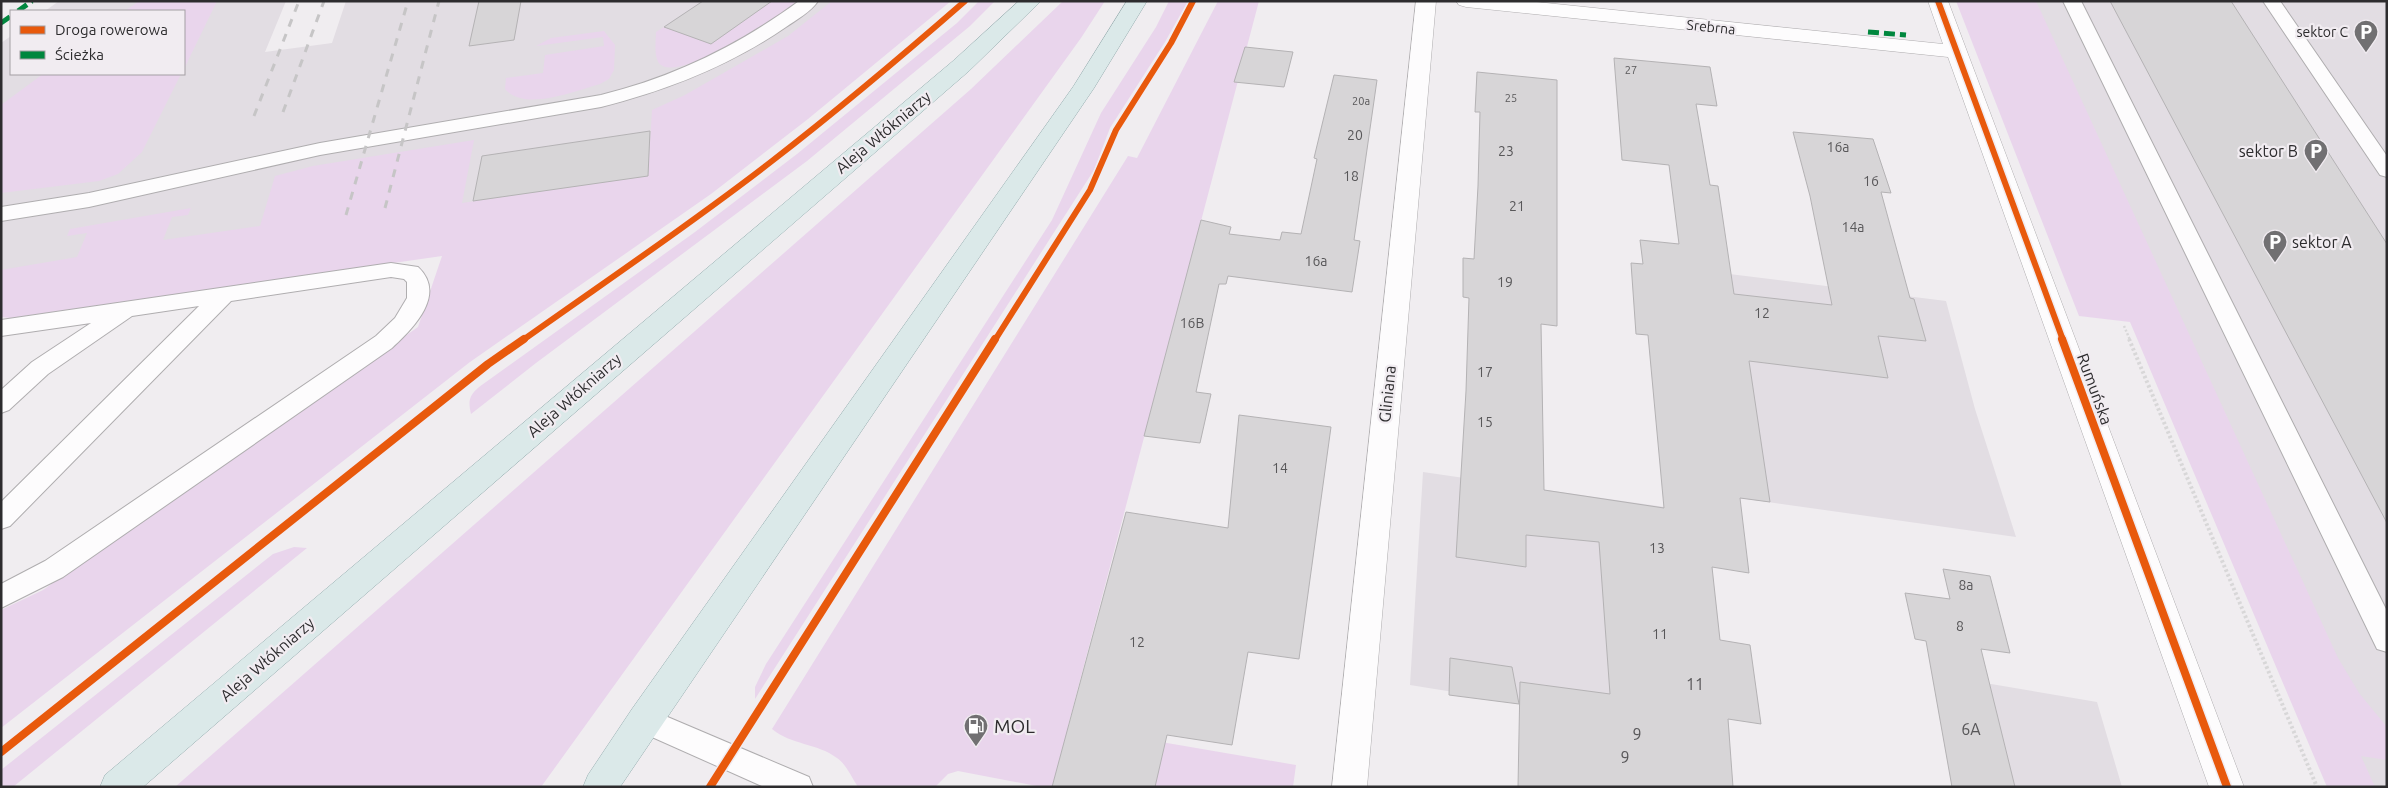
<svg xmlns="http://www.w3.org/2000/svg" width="2388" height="788" font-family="Ubuntu,sans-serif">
  <rect width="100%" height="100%" fill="#f0edf0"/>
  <path fill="#e2dde3" d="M 59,1 L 286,1 L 265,52 L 332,43 L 346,1 L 882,1 L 650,191 L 1,284 L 1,43 L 11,36 L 11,74 L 184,74 L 184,11 L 45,11 Z
    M 2015,1 L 2387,1 L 2387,787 L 2362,787 Z
    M 1681,268 L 1946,301 L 1975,409 L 2016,537 L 1704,493 Z
    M 1423,472 L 1706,513 L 1730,737 L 1410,685 Z
    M 1932,674 L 2097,702 L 2122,787 L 1952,787 Z"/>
  <path fill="#e9d5ec" d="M 139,1 L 217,1 L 184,69 L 184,11 L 125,11 Z
    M 772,1 L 797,1 C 787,9 777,18 767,25 C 750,36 678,78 661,65 C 653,59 656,41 656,32 L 664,27 L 711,44 Z
    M 832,1 L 951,1 L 808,119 L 711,194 L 470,362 L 1,728 L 1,610 L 43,590 L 418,327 L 442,256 L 10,318 L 1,317 L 1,270 L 77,257 L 87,233 L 67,236 L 70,229 L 191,208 L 188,215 L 172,217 L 163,240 L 260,226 L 275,176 L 313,166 L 474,140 L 462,203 L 648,176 L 652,110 L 685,95 L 788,36 Z
    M 979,1 L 995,1 L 970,26 L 807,161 L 536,363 L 471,414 C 468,401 469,396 479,387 L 695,232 L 797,154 L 957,23 Z
    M 1063,1 L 1105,1 L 1081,38 L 541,787 L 175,787 L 971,89 Z
    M 1169,1 L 1188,1 L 1165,42 L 1110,128 L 1094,170 L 755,699 L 755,687 L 766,664 L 1052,220 L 1101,113 L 1156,27 Z
    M 1218,1 L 1259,1 L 1068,726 L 1296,765 L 1293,787 L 1042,787 L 958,771 L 948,774 L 935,787 L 858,787 C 852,778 846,764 837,758 C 817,743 791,745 772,729 L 1128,156 L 1137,158 Z
    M 1956,1 L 2036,1 L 2338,658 L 2359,693 L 2387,727 L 2387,760 L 2361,756 L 2375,787 L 2327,787 L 2130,322 L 2079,316 Z
    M 604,31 L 615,45 L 614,70 L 609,79 L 600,84 C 574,91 525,112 505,89 L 506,78 L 543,73 L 545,55 L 604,46 L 603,37 L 536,46 L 551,38 Z
    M 43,74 L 181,74 L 142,152 L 118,174 L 99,181 L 1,193 L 1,105 Z
    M 294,547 L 307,548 L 13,787 L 1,787 L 1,770 L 273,554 Z"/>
  <path fill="#d7d5d7" stroke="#b4b2b4" d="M 479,1 L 521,1 L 514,40 L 469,46 Z
    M 703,1 L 772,1 L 711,44 L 664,27 Z
    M 2110,1 L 2231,1 L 2387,244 L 2387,523 Z
    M 1245,47 L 1293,52 L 1284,87 L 1234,82 Z
    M 1614,58 L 1710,67 L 1717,106 L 1696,104 L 1710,185 L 1718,186 L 1734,294 L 1832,305 L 1810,196 L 1793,132 L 1873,139 L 1891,193 L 1881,192 L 1910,298 L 1914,299 L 1926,341 L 1878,336 L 1888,378 L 1749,361 L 1770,502 L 1740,498 L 1749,573 L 1712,567 L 1720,640 L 1750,645 L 1761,724 L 1728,719 L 1733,787 L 1518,787 L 1520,682 L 1610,694 L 1599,542 L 1526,535 L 1526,567 L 1456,557 L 1466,391 L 1469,298 L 1463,297 L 1463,258 L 1474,259 L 1478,186 L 1480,112 L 1475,112 L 1477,72 L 1557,80 L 1557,326 L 1541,324 L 1544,490 L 1664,508 L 1648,335 L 1636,334 L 1631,263 L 1643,264 L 1640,240 L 1679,244 L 1669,165 L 1622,160 Z
    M 1334,75 L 1377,80 L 1354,240 L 1360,241 L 1352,292 L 1228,276 L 1226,284 L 1219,284 L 1196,392 L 1211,394 L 1200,443 L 1144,436 L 1201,220 L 1231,227 L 1229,234 L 1280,240 L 1282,232 L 1301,234 L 1317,159 L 1314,158 Z
    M 650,131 L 648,176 L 473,201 L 482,156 Z
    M 1239,415 L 1331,427 L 1299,659 L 1248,652 L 1232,745 L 1167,735 L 1155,787 L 1052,787 L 1126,512 L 1228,528 Z
    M 1943,569 L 1990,576 L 2010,653 L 1981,649 L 2015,787 L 1952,787 L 1926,641 L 1915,639 L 1905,593 L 1950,599 Z
    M 1450,658 L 1512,667 L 1519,704 L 1449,695 Z"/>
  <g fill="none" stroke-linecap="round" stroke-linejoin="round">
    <defs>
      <path id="service" d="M 799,1 L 818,1 C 811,12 796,20 786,27 C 729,66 668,90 601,107 L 320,155 L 89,207 L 1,221 L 1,207 L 89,193 L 320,143 L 601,95 C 674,77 738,46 799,1 Z
        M 2063,1 L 2081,1 L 2387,611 L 2387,652 L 2377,649 Z
        M 2263,1 L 2280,1 L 2387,156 L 2387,177 L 2380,175 Z
        M 391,263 L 418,267 C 447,294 414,328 392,348 L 63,577 L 1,608 L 1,584 L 45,561 L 376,336 L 395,318 L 407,298 L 407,282 L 404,279 L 391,277 L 231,301 L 10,526 L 1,529 L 1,502 L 199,306 L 132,316 L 48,374 L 9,410 L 1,413 L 1,390 L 32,362 L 91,323 L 1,336 L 1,320 Z
        M 644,707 L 809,777 L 813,787 L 764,787 L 634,729 L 629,720 L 634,711 Z"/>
      <path id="minor" d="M 1416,1 L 1436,1 L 1367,787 L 1332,787 Z
        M 1456,1 L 1527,1 L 1943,44 L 1928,1 L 1948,1 L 2244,787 L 2209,787 L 1948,57 L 1466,7 L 1459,5 Z"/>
      <path id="primary" d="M 1019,1 L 1041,1 L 969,71 L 143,787 L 100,787 L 105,775 L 953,61 Z
        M 1127,1 L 1147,1 L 1094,88 L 620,787 L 583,787 L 588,775 L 632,709 L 1073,87 Z"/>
    </defs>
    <use href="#service" stroke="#afadaf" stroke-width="2"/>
    <use href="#minor" stroke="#afadaf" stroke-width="1"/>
    <use href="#primary" stroke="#94acae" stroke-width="1"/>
    <path stroke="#d8d7d8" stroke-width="2.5" stroke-dasharray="2 2" stroke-linecap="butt" d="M 2124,326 L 2130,340"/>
    <path stroke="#d8d7d8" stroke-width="4" stroke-dasharray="2.5 2.5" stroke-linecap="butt" d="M 2129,339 L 2317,787"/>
    <use href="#service" fill="#fdfcfd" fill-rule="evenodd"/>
    <use href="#minor" fill="#fdfcfd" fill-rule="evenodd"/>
    <use href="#primary" fill="#dbe9e9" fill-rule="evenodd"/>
    <path stroke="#c6c5c6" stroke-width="3" stroke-dasharray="8 8" stroke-linecap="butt" d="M 283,112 L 324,1
      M 254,116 L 299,1
      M 385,208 L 439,1
      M 346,215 L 408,1"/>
    <path stroke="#00873e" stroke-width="5" stroke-dasharray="11 5" stroke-linecap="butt" d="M 18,11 L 32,1
      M 1,23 L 11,16
      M 1868,32 L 1906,35"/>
    <defs>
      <path id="cycleway-far1" d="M 1938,1 L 2063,340
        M 523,340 C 606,281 691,224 772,161 C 838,110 902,56 965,1
        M 995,340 L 1090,190 L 1116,130 L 1171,43 L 1193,1"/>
      <path id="cycleway" d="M 2062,339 L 2227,787
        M 1,752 L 488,364 L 524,339
        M 710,787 L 995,339"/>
    </defs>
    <use href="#cycleway-far1" stroke="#f1ecf1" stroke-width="9"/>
    <use href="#cycleway" stroke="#f1ecf1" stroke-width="11"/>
    <use href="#cycleway-far1" stroke="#e8590c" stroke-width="6"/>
    <use href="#cycleway" stroke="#e8590c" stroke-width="8"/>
  </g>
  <defs>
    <symbol id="parking-pin" viewBox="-11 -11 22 30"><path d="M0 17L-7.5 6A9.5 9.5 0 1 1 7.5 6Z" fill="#717072" stroke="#f1ecf1"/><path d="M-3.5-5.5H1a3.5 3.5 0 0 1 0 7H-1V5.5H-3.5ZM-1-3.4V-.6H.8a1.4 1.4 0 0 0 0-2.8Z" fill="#fff"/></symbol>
    <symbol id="fuel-pin" viewBox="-11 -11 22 30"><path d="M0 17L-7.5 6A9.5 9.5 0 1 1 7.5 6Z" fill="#717072" stroke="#f1ecf1"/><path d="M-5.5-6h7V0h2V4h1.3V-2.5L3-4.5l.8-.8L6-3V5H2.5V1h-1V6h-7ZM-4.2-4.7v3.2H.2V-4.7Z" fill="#fff"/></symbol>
  </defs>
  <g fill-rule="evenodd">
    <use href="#parking-pin" x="2352" y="18" width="28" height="38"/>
    <use href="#parking-pin" x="2302" y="137" width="28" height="38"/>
    <use href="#parking-pin" x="2261" y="228" width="28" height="38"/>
    <use href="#fuel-pin" x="962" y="712" width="28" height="38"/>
  </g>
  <g text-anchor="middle" stroke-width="4.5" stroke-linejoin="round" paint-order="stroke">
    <g font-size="11" fill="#585759">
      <text x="1631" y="74">27</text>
      <text x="1511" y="102">25</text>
      <text x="1361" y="105">20a</text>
    </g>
    <g font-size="14" fill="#2d2c2e" stroke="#f1ecf1">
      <text transform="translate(1711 27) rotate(6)" y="5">Srebrna</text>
    </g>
    <g font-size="14" fill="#2d2c2e" stroke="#f1ecf1" text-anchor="end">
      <text x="2348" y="37">sektor C</text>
    </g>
    <g font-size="14" fill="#585759">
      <text x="1355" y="140">20</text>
      <text x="1838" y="152">16a</text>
      <text x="1506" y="156">23</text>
      <text x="1351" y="181">18</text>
      <text x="1871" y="186">16</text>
      <text x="1517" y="211">21</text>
      <text x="1853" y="232">14a</text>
      <text x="1316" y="266">16a</text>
      <text x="1505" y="287">19</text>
      <text x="1762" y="318">12</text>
      <text x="1192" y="328">16B</text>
      <text x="1485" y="377">17</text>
      <text x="1485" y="427">15</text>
      <text x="1280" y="473">14</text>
      <text x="1657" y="553">13</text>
      <text x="1966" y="590">8a</text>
      <text x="1960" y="631">8</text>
      <text x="1660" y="639">11</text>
      <text x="1137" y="647">12</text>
    </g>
    <g font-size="16" fill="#2d2c2e" stroke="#f1ecf1">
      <text transform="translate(883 132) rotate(-40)" y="6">Aleja Włókniarzy</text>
      <text transform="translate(2095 389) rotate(70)" y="6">Rumuńska</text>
      <text transform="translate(1387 394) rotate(-84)" y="6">Gliniana</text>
      <text transform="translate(574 395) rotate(-41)" y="6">Aleja Włókniarzy</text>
      <text transform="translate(267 659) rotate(-41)" y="6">Aleja Włókniarzy</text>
    </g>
    <g font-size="16" fill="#2d2c2e" stroke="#f1ecf1" text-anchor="end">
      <text x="2298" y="157">sektor B</text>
      <text x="2292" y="248" text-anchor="start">sektor A</text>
    </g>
    <g font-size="16" fill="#585759">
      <text x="1695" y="690">11</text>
      <text x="1971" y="735">6A</text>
      <text x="1637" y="740">9</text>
      <text x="1625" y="763">9</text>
    </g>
    <g font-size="19" fill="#2d2c2e" stroke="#f1ecf1" text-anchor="start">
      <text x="994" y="733">MOL</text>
    </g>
  </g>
  <rect width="2388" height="788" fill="none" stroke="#2d2c2e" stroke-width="5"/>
  <rect x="10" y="10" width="175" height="65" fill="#f1ecf1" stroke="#a39fa3"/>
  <rect x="20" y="26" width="25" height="8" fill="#e8590c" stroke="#a39fa3"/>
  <text x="55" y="35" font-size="15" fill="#2d2c2e">Droga rowerowa</text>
  <rect x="20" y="51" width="25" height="8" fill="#00873e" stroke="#a39fa3"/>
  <text x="55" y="60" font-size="15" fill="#2d2c2e">Ścieżka</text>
</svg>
